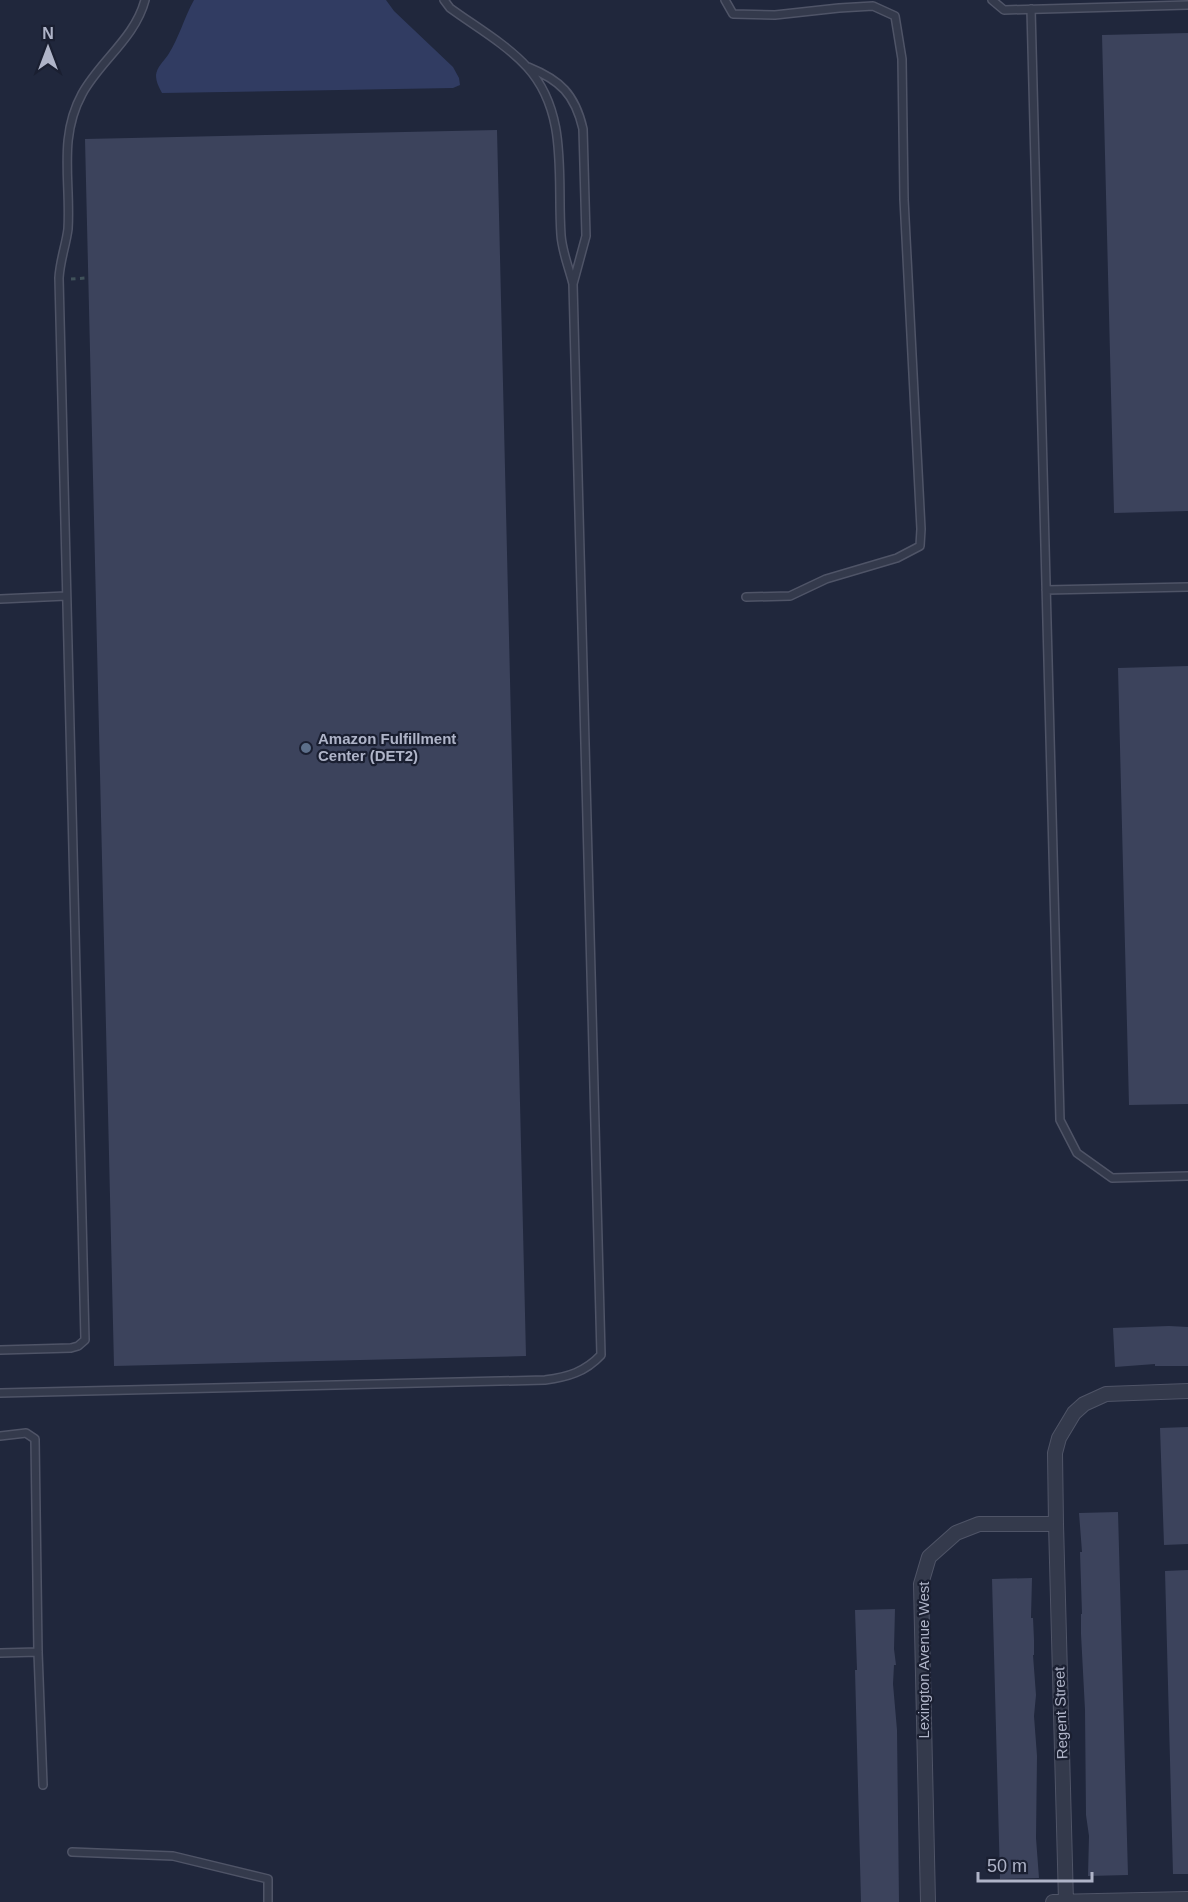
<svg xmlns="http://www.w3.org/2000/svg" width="1188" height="1902" font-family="Arial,sans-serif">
  <rect width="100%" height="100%" fill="#20273c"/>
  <path fill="#313c62" d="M 194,0 L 386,0 L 394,11 L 453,67 L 459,78 L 460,85 L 453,88 L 162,93 C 159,87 156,82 156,75 C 157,67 163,62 168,55 C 179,38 184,18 194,0 Z"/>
  <path fill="#3c435c" d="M 1188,33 L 1188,511 L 1114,513 L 1102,35 Z
    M 497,130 L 526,1356 L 114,1366 L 85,139 Z
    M 1188,666 L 1188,1104 L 1129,1105 L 1118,668 Z
    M 1169,1326 L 1188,1327 L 1188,1366 L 1155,1366 L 1155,1364 L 1115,1367 L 1113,1328 Z
    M 1188,1427 L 1188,1544 L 1164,1545 L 1160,1428 Z
    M 1118,1512 L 1128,1875 L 1088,1876 L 1089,1836 L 1086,1815 L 1085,1710 L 1081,1634 L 1081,1614 L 1082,1614 L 1080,1552 L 1082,1552 L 1079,1513 Z
    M 1188,1570 L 1188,1874 L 1173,1874 L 1165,1571 Z
    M 1032,1578 L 1031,1618 L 1033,1618 L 1034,1640 L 1034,1655 L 1033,1655 L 1036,1695 L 1034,1716 L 1037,1756 L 1036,1838 L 1039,1878 L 1000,1879 L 992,1579 Z
    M 895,1609 L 894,1649 L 896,1665 L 894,1665 L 893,1684 L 897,1730 L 899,1902 L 861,1902 L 855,1670 L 857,1670 L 855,1610 Z"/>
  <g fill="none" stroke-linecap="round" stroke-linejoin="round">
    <defs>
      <path id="service" d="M 444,0 L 450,8 C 476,27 506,44 527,67 C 569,113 557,178 561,235 C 562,251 569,268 573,284 L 586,236 L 583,129 C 575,94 560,80 528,67
        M 725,0 L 733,14 L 775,15 L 839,8 L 873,6 L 895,16 L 902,59 L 904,199 L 921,529 L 920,546 L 897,558 L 826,579 L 790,596 L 746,597
        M 992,0 L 1004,10 L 1188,5
        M 1031,9 L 1060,1120 L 1077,1153 L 1112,1178 L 1188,1176
        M 1046,590 L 1188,587
        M 0,599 L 66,596
        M 0,1350 L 71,1348 L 78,1346 L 85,1340 L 59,278 C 60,260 66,245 68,229 C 71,182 58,138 82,94 C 100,61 135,38 145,0
        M 0,1393 L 545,1380 C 568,1377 585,1372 601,1355 L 573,284
        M 0,1436 L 26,1433 L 35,1439 L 38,1652 L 43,1785
        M 0,1653 L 38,1652
        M 72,1852 L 173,1856 L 268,1879 L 268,1902"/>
      <path id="minor" d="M 928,1902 L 921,1584 L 929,1557 L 956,1533 L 979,1524 L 1056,1524
        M 1053,1902 L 1188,1899
        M 1066,1902 L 1056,1524 L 1055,1453 L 1059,1438 L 1074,1413 L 1084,1404 L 1106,1394 L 1188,1391"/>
    </defs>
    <use href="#service" stroke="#4f5467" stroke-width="10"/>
    <use href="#minor" stroke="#4f5467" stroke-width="16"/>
    <path stroke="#40525a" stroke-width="3" stroke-dasharray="4.5 4.5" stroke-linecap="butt" d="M 71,279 L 86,278"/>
    <use href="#service" stroke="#343a4c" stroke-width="7"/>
    <use href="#minor" stroke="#343a4c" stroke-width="14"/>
  </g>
  <circle fill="#5c6f8a" stroke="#1a1f31" stroke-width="2" cx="306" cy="748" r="6"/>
  <g text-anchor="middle" stroke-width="4.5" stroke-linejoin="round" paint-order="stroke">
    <g font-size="15" font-weight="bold" fill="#afb4c8" stroke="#1a1f31" text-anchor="start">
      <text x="318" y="744">Amazon Fulfillment<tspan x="318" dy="17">Center (DET2)</tspan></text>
    </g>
    <g font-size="15" fill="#afb4c8" stroke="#1a1f31">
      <text transform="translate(924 1660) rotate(-90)" y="5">Lexington Avenue West</text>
      <text transform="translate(1061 1713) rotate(-92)" y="5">Regent Street</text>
    </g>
  </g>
  <g transform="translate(48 48)" stroke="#1a1f31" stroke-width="4.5" paint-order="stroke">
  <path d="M0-4.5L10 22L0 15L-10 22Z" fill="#afb4c8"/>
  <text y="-9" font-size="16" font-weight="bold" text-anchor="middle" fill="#afb4c8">N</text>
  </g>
  <path d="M978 1872v9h114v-9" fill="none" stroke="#afb4c8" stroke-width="3"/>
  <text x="987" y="1872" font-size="18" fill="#afb4c8" stroke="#1a1f31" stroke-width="4.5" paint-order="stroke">50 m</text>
</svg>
